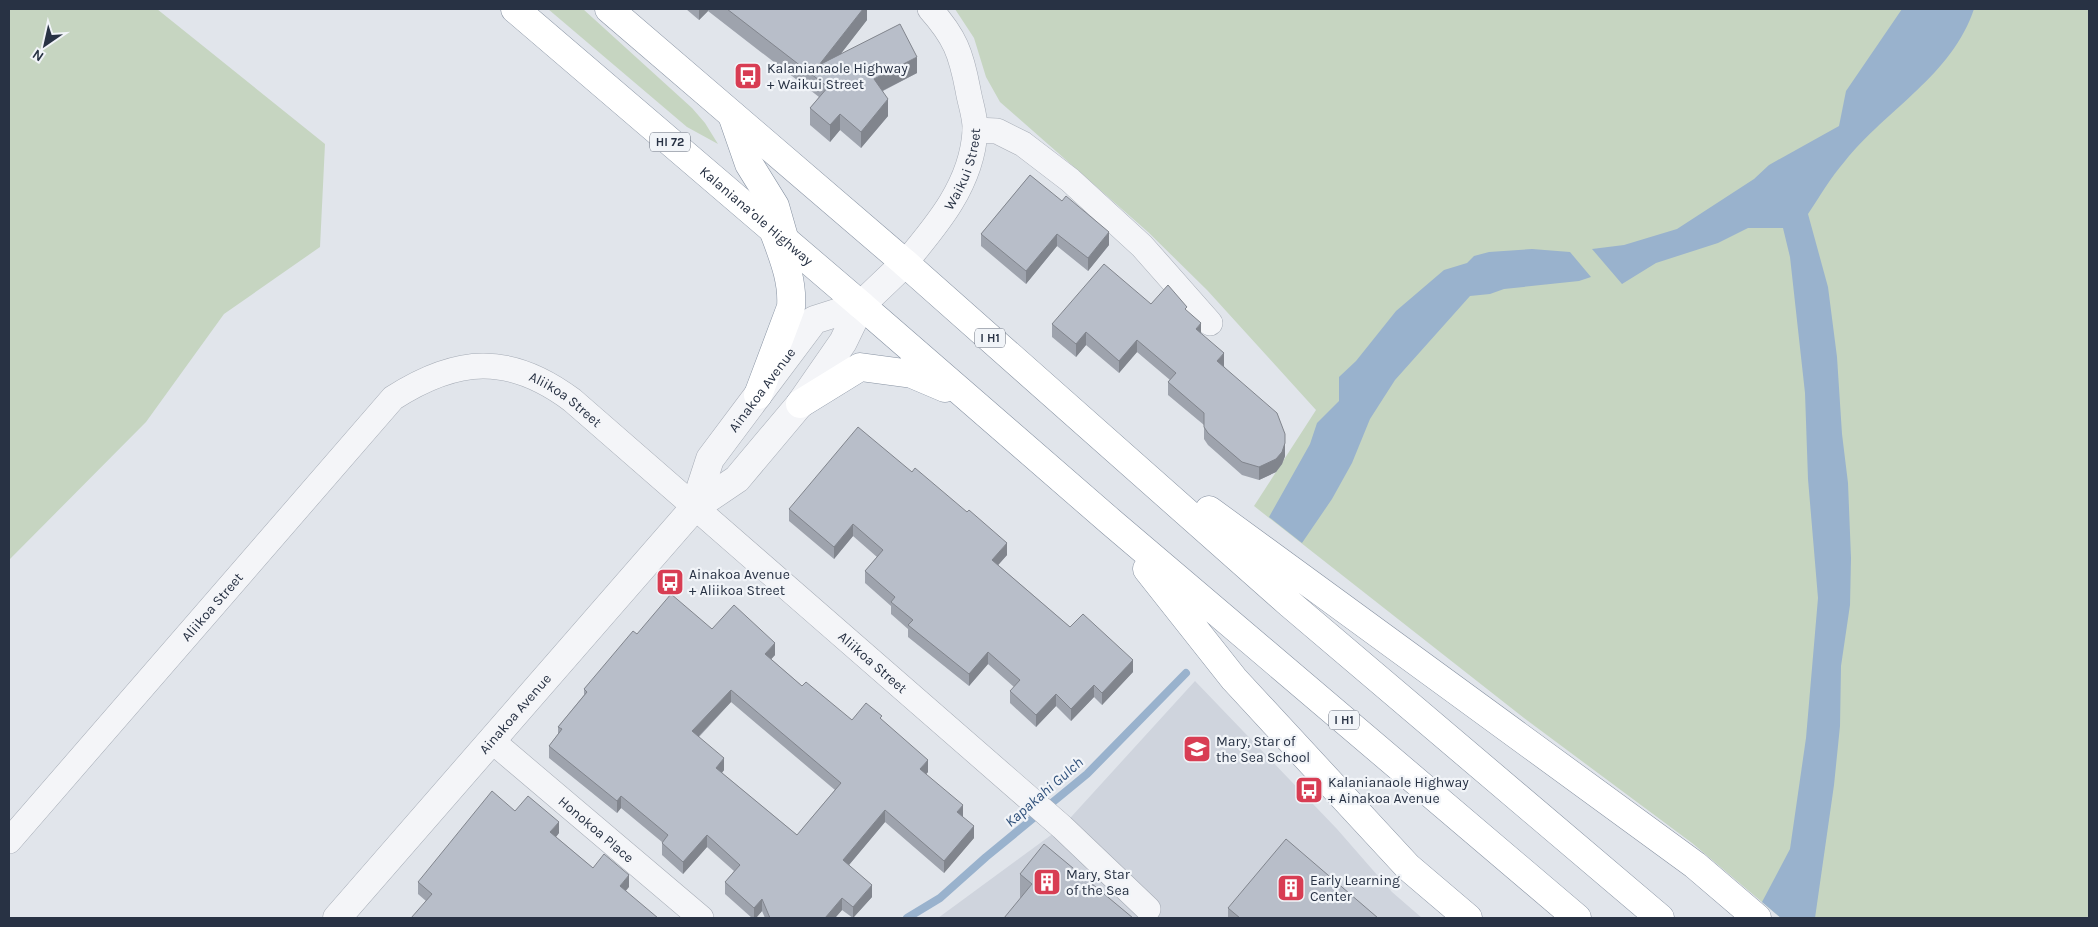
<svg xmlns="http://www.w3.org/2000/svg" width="2098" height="927" font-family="Karla,sans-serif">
  <rect width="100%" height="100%" fill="#e1e5eb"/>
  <path fill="#cfd4dd" d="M 1195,681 L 1337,829 L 1392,892 L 1422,918 L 938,918 L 1062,827 Z"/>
  <path fill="#c6d5c1" d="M 9,9 L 157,9 L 325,144 L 320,247 L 224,314 L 146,422 L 9,560 Z
    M 548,9 L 583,9 L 692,108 L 705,123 L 718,144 L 687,127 Z
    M 955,9 L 2089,9 L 2089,918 L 1781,918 L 1692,843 L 1524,718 L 1254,506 L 1316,410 L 1207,290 L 1148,232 L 1000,102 L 986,77 L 974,38 Z"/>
  <path fill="#99b2cd" d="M 1902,9 L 1974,9 C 1952,75 1887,109 1845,161 C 1831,177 1820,196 1808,214 L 1828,287 L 1837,357 L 1842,434 L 1848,483 L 1851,558 L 1850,605 L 1841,666 L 1840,726 L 1834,785 L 1815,918 L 1781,918 L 1762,902 L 1790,849 L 1806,738 L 1818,598 L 1808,479 L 1805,393 L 1790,257 L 1783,228 L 1748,228 L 1718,243 L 1656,263 L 1622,284 L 1592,249 L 1624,245 L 1677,229 L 1754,179 L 1769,165 L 1839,126 L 1846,91 Z
    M 1532,249 L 1570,252 L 1591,277 L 1579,281 L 1504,289 L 1490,294 L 1470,296 L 1395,380 L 1370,419 L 1352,463 L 1332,499 L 1302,543 L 1269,517 L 1310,444 L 1317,423 L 1339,401 L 1339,377 L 1356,361 L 1396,311 L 1444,270 L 1467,263 L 1474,256 L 1489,252 Z"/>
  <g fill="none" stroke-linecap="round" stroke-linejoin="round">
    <path stroke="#99b2cd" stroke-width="8" d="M 907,918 L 940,898 L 986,857 L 1087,774 L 1186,673"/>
    <defs>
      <g id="minor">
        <path d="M 975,130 L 997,131 L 1023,144 L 1070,180 L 1142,246 L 1210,323"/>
        <path id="s1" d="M 905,263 C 937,225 972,184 975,131 C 976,118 970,103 968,90 C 961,53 955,37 930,9"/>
        <path id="s2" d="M 491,740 L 701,918"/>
        <path id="s3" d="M 9,841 L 393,398 C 457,357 509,353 572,400 L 1062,827 L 1148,909"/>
      </g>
      <g id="tertiary">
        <path id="s4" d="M 694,508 L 710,459 L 814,320 L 861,305"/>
        <path id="s5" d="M 337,918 L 694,508 L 737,479 L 800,404 L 843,342 L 861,305 L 905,263"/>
      </g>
      <g id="trunk">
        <path id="s6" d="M 515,9 L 861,305"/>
        <path d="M 609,9 L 905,263"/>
        <path d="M 732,115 L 749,164 L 775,206 L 785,241"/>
        <path d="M 758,395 L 791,307 C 793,280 783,257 774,232"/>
      </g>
      <path id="motorway" d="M 905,263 L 1290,604 L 1660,918
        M 861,305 L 1111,522 L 1577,918
        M 800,404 L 860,367 L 912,374 L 945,388
        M 1209,510 L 1695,865 L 1757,918
        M 1147,569 L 1234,679 L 1408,867 L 1468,918"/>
    </defs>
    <use href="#minor" stroke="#a6acb6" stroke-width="26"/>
    <use href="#tertiary" stroke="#a6acb6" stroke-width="29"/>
    <use href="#trunk" stroke="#8792a2" stroke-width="29"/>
    <use href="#motorway" stroke="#8792a2" stroke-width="29"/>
    <use href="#minor" stroke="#f4f5f8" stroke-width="25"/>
    <use href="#tertiary" stroke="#f4f5f8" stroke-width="28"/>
    <use href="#trunk" stroke="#fff" stroke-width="28"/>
    <use href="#motorway" stroke="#fff" stroke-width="28"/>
  </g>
  <path fill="#9ea3ad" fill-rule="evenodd" d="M 686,9 L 867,9 L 867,20 L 840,54 L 917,73 L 883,91 L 888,116 L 861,148 L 840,130 L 830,142 L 810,125 L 810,108 L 819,97 L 708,11 L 699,20 Z
    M 1030,175 L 1109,245 L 1088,271 L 1057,246 L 1026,284 L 981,246 L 981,234 Z
    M 1151,304 L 1187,311 L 1201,334 L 1224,366 L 1285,456 L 1282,464 L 1276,472 L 1259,480 L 1242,475 L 1208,445 L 1204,439 L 1204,425 L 1168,395 L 1168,382 L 1170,380 L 1137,352 L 1119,373 L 1086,345 L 1076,357 L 1052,337 L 1052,324 Z
    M 789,509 L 1007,555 L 998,565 L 1070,627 L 1133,672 L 1102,705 L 1094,697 L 1071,721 L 1056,706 L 1036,727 L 1010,703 L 1010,691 L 1014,687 L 988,664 L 969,686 L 908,637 L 908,629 L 891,614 L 891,606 L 865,583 L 865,571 L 877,557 L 853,536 L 834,559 L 789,521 Z
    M 712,629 L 775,655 L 771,659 L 802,686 L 852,720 L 882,720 L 928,772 L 926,774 L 963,817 L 974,838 L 944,873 L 885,822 L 849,865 L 872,897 L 853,918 L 842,910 L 835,918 L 765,918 L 762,911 L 756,918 L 752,918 L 725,894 L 725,882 L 734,871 L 707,847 L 683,874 L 662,855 L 662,842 L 621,808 L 617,813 L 549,758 L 549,746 L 558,734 L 558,727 L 584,695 L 584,689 L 637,634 ZM 731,702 L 835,790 L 797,835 L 722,773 L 724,770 L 699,737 Z
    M 559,833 L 556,837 L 593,868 L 629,887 L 426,901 L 418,894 L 418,882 Z
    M 1020,874 L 1133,918 L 1020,898 Z
    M 1228,908 L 1378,918 L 1228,918 Z"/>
  <path fill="#81858d" d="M 699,9 L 708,9 L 708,11 L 699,20 Z
    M 863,9 L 867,9 L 867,20 L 820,81 L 819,65 Z
    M 917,57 L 917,73 L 874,95 L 874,79 Z
    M 888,99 L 888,116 L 861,148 L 861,132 Z
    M 840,114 L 840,130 L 830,142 L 830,125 Z
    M 1109,232 L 1109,245 L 1088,271 L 1088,258 Z
    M 1057,234 L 1057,246 L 1026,284 L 1026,271 Z
    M 1201,323 L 1201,335 L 1196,329 Z
    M 1086,332 L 1086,345 L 1076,357 L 1076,344 Z
    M 1137,340 L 1137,352 L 1119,373 L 1119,361 Z
    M 1224,353 L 1224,366 L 1217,373 L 1217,361 Z
    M 1285,443 L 1285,456 L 1282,464 L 1276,472 L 1259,480 L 1259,467 Z
    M 853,524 L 853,536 L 834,559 L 834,547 Z
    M 1007,543 L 1007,555 L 992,572 L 992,560 Z
    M 775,643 L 775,655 L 765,666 L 765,654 Z
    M 988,652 L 988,664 L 969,686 L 969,674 Z
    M 1133,660 L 1133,672 L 1102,705 L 1102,693 Z
    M 1094,685 L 1094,697 L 1071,721 L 1071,709 Z
    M 731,690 L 731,702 L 692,743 L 692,731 Z
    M 1056,694 L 1056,706 L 1036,727 L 1036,715 Z
    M 724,758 L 724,770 L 716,780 L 716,768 Z
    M 928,760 L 928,772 L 920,781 L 920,769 Z
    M 621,796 L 621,808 L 617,813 L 617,801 Z
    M 963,805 L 963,817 L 957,812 Z
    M 885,810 L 885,822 L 843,872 L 843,860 Z
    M 559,822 L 559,833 L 550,844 L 550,832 Z
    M 974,826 L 974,838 L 944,873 L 944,861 Z
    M 707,835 L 707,847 L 683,874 L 683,862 Z
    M 629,875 L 629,887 L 620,898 L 620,886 Z
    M 872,885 L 872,897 L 853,918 L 853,907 Z
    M 842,898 L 842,910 L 835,918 L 825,918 Z
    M 762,899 L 762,911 L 756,918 L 754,918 L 754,908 Z"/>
  <path fill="#b8bec9" stroke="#81858d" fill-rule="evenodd" d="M 727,9 L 863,9 L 819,65 L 900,24 L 917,57 L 874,79 L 888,99 L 861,132 L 840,114 L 830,125 L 810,108 L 828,87 Z
    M 1030,175 L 1062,201 L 1066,196 L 1109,232 L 1088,258 L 1057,234 L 1026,271 L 981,234 Z
    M 1104,264 L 1151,304 L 1168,285 L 1187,307 L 1185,309 L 1201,323 L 1196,329 L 1224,353 L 1217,361 L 1277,413 L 1285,434 L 1285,443 L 1282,452 L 1276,459 L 1259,467 L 1242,462 L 1208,433 L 1204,427 L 1204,413 L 1168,382 L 1176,373 L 1137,340 L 1119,361 L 1086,332 L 1076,344 L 1052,324 Z
    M 858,427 L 912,472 L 915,468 L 967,512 L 969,510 L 1007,543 L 992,560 L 1070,627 L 1083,614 L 1133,660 L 1102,693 L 1094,685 L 1071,709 L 1056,694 L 1036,715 L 1010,691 L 1020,680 L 988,652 L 969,674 L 908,625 L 913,620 L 891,602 L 895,597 L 865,571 L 883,550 L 853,524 L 834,547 L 789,509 Z
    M 671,594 L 712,629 L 734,605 L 775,643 L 765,654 L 802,686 L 806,682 L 852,720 L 866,703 L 882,716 L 880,718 L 928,760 L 920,769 L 963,805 L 957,812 L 974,826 L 944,861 L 885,810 L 843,860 L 872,885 L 853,907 L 842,898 L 825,918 L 770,918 L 762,899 L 754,908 L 725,882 L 740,865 L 707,835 L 683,862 L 662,843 L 668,835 L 621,796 L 617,801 L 549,746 L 562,729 L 558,727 L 587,692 L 584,689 L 633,631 L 637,634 ZM 731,690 L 841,783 L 797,835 L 716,768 L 724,758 L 692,731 Z
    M 492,791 L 515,811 L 528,796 L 559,822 L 550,832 L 593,868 L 604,854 L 629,875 L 620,886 L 658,918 L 411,918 L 432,894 L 418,882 Z
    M 1286,839 L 1378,918 L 1240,918 L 1228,908 Z
    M 1044,844 L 1133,918 L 1004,918 L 1032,884 L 1020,874 Z"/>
  <defs>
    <symbol id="bus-square" viewBox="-11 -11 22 22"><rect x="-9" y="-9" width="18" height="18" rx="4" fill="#d83d53" stroke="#f1f4f8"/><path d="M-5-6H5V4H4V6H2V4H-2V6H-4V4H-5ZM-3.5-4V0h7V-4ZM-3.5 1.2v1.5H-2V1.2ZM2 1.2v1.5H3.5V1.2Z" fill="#fff"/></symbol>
    <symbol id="school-square" viewBox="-11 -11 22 22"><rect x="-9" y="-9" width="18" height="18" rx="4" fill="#d83d53" stroke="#f1f4f8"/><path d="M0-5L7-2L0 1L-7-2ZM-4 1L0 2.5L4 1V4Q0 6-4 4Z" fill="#fff"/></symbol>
    <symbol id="building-square" viewBox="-11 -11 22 22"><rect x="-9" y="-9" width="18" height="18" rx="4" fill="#d83d53" stroke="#f1f4f8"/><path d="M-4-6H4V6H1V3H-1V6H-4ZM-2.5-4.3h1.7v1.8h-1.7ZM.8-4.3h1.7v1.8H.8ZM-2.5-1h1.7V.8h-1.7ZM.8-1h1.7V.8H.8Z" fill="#fff"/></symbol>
  </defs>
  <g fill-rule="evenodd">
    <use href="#bus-square" x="732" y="60" width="32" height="32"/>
    <use href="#bus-square" x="654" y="566" width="32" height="32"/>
    <use href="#school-square" x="1181" y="733" width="32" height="32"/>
    <use href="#bus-square" x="1293" y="774" width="32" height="32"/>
    <use href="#building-square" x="1031" y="866" width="32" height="32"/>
    <use href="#building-square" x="1275" y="872" width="32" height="32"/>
  </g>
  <g text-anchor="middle" stroke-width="4.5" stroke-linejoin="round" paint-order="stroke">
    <g fill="#f1f4f8" stroke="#646c7a" stroke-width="1">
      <rect x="650" y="132.5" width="40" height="19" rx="4"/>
      <rect x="975" y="328.5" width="30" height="19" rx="4"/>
      <rect x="1329" y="710.5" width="30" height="19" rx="4"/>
    </g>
    <g font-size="12" font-weight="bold" fill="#283244">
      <text x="670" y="146">HI 72</text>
      <text x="990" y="342">I H1</text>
      <text x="1344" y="724">I H1</text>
    </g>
    <g font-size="14" fill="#283244" stroke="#f1f4f8" text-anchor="start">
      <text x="767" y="73">Kalanianaole Highway<tspan x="767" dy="16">+ Waikui Street</tspan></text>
      <text x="689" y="579">Ainakoa Avenue<tspan x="689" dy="16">+ Aliikoa Street</tspan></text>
      <text x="1216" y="746">Mary, Star of<tspan x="1216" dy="16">the Sea School</tspan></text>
      <text x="1328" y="787">Kalanianaole Highway<tspan x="1328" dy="16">+ Ainakoa Avenue</tspan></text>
      <text x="1066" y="879">Mary, Star<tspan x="1066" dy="16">of the Sea</tspan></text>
      <text x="1310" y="885">Early Learning<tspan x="1310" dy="16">Center</tspan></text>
    </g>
    <g font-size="14" fill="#283244" stroke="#f1f4f8">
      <text dy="5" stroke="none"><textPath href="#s1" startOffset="112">Waikui Street</textPath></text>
      <text dy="5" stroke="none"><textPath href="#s6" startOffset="318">Kalaniana’ole Highway</textPath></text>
      <text dy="5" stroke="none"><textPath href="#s4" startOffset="138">Ainakoa Avenue</textPath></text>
      <text dy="5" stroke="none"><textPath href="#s3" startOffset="774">Aliikoa Street</textPath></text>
      <text dy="5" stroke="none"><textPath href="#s3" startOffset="310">Aliikoa Street</textPath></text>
      <text dy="5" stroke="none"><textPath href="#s3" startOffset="1179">Aliikoa Street</textPath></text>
      <text dy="5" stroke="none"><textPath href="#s5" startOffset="271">Ainakoa Avenue</textPath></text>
      <text dy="5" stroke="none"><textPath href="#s2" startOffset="138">Honokoa Place</textPath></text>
    </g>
    <g font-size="15" font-style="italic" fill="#2f507b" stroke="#f1f4f8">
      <text transform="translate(1044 792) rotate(-41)" y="5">Kapakahi Gulch</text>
    </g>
  </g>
  <rect width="2098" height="927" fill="none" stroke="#283244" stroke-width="20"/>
  <g transform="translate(45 45) rotate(214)" stroke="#f1f4f8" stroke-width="4" paint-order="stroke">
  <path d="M0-4L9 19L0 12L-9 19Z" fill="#283244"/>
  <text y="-8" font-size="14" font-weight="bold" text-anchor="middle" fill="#283244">N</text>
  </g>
</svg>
